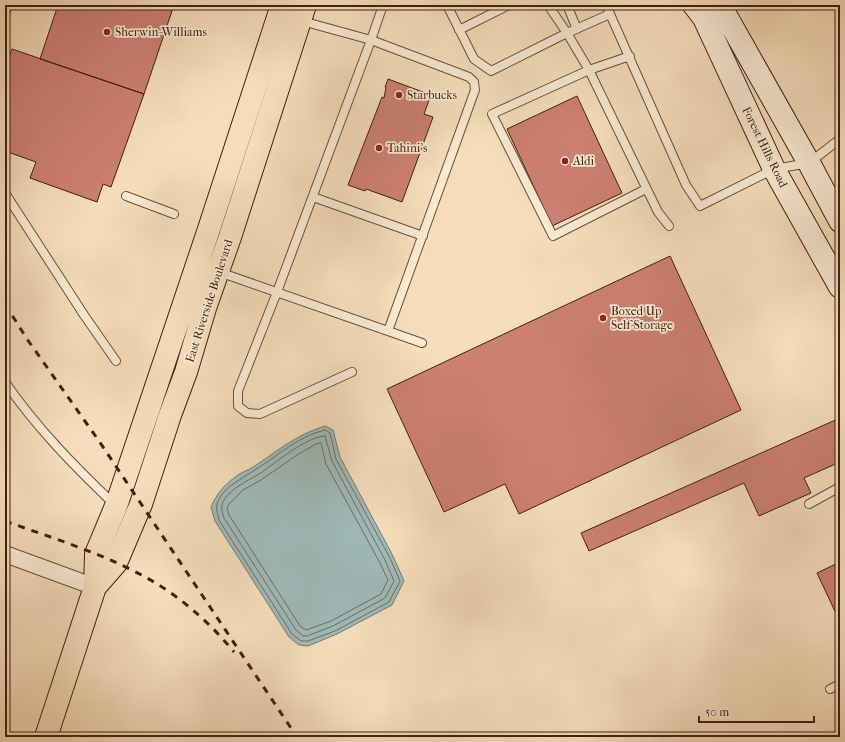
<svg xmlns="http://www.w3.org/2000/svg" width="845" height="742" font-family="'IM FELL French Canon',serif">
  <rect width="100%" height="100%" fill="#f5ddbb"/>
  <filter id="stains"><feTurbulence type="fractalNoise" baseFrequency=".005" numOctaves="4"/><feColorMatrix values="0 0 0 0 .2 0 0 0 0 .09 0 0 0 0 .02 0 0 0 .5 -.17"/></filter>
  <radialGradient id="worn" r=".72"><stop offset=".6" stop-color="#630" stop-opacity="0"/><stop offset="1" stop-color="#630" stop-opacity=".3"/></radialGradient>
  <path fill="#9fbab9" stroke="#797c75" d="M 325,426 L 333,430 L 340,457 L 393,556 L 404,581 L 392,605 L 337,634 L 308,646 L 299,645 L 289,637 L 215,521 L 211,507 C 216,495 224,485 234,478 C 239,473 247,471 253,467 C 278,451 295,435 325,426 Z"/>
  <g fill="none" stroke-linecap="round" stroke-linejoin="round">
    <path stroke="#706d64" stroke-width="1" d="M 325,430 L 330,433 L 336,459 L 390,558 L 400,581 L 389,602 L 335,631 L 308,641 L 301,641 L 292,634 L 219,520 C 217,511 215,507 219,499 C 227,485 242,479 255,470 C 278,456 298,436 325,430 Z
      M 325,436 L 332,461 L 385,560 L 394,581 L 385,598 L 333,626 L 307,636 L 303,636 L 296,630 L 224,518 C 222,511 220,506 224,500 C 233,487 246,482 259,474 C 276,463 305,437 325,436 Z
      M 321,443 L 326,464 L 380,563 L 388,580 L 381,594 L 331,621 L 306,630 L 300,626 L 229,515 L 227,508 L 229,504 L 243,490 L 261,480 L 297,455 L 316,444 Z"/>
  </g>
  <path fill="#cc7f73" stroke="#41200f" d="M 58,5 L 174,5 L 144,94 L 40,59 Z
    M 12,49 L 144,94 L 111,187 L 103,184 L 97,202 L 30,178 L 36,162 L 5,151 L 5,68 Z
    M 388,79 L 431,95 L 424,114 L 433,117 L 402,202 L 366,189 L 365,191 L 348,185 L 382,97 L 384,98 L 386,87 L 385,87 Z
    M 577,96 L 622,193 L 552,226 L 507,129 Z
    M 670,256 L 741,410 L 519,514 L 505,484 L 444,512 L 387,389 Z
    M 840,418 L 840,462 L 804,478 L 811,493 L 759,516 L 744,483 L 589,551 L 581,533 Z
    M 840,562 L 840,622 L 817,573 Z"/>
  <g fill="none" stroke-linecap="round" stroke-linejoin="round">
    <defs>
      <path id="lane" d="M 447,5 L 474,59 L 491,71 L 567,33 L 610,14
        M 548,5 L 567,33 L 589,70 L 658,212 L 669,226
        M 567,5 L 577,29
        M 606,5 L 686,185 L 700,206 L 774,169 L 809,163 L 840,139
        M 5,14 L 8,5
        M 302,21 L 371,40 L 383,5
        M 459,30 L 509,5
        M 630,56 L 589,70 L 492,114 L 553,236 L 646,189
        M 5,193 L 84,315 L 116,361
        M 126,196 L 174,214
        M 313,197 L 423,236
        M 219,272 L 388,331
        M 352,372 L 260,414 L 247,413 L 238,406 L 238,391 L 277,292 L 371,40 L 469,77 L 474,82 L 475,90 L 388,331 L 422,343
        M 5,382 C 36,427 74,466 114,504
        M 809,504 L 840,487
        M 830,689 L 840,684"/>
      <path id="street" d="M 5,554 L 95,587"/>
      <path id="secondary" d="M 694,5 L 704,18 L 774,169 L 840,287
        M 720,5 L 809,163 L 840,221"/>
      <path id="primary" d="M 95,587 L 116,563 L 141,504 L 170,415 L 186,372 L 205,308 L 230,237 L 305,5
        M 46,737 L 95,587 L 96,554 L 116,506 L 210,226 L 282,5"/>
    </defs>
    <use href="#lane" stroke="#6e4f3a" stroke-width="10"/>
    <use href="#street" stroke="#6e4f3a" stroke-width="18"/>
    <use href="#secondary" stroke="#41200f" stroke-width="24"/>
    <use href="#primary" stroke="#41200f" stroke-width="24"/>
    <use href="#lane" stroke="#f8e9d3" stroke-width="8"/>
    <use href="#street" stroke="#f8e9d3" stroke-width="16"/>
    <use href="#secondary" stroke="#f8e9d3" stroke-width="22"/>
    <use href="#primary" stroke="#f5ddbb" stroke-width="22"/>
    <path stroke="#41200f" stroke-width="3" stroke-dasharray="7 7" stroke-linecap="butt" d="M 5,304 L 27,339 L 99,441 L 297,737
      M 5,521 C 55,539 108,555 154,582 C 184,600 212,625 234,652"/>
  </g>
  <g fill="#8f2418" stroke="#f8e9d3" stroke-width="1.5">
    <circle cx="107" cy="32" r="4"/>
    <circle cx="399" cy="95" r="4"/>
    <circle cx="379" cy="148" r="4"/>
    <circle cx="565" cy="161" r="4"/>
    <circle cx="603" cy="318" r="4"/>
  </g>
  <g text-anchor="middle" stroke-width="3.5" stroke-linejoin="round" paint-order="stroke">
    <g font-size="12" fill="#41200f" stroke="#f8e9d3" text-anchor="start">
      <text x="115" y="36">Sherwin-Williams</text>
      <text x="407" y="99">Starbucks</text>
      <text x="387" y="152">Tahini's</text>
      <text x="573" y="165">Aldi</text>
      <text x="611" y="315">Boxed Up<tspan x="611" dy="14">Self-Storage</tspan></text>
    </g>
    <g font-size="12" fill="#41200f" stroke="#f8e9d3">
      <text transform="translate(765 147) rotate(64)" y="4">Forest Hills Road</text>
      <text transform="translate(209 301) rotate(-72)" y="4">East Riverside Boulevard</text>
    </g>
  </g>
  <rect width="845" height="742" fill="none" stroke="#f5ddbb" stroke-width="20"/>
  <rect x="6" y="6" width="833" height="730" fill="none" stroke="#41200f" stroke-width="2"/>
  <rect x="10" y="10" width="825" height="722" fill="none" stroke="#41200f"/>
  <path d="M699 716v6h115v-6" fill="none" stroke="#41200f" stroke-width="2"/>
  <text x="705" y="716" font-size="12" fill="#41200f" stroke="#f8e9d3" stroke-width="3" paint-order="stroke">50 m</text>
  <rect width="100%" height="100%" filter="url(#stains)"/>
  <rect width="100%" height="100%" fill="url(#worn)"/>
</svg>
